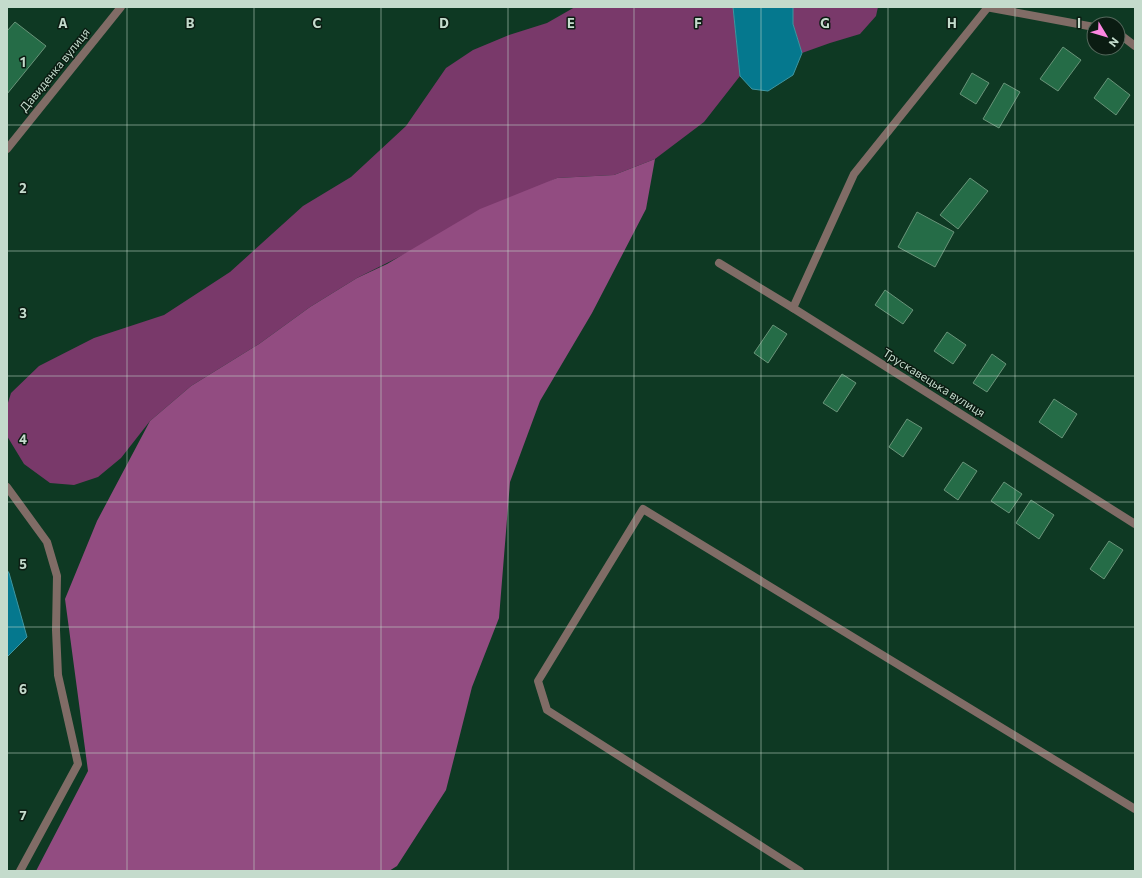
<svg xmlns="http://www.w3.org/2000/svg" width="1142" height="878" font-family="Commissioner,sans-serif">
  <rect width="100%" height="100%" fill="#0e3923"/>
  <path fill="#79396a" d="M 575,7 L 733,7 L 740,76 L 704,122 L 655,159 L 614,175 L 557,178 L 357,278 L 310,307 L 259,344 L 191,386 L 150,421 L 121,458 L 98,477 L 74,485 L 50,483 L 24,464 L 7,436 L 7,406 L 11,393 L 39,366 L 94,338 L 164,315 L 230,272 L 303,206 L 351,177 L 406,126 L 446,68 L 473,50 L 509,35 L 547,23 Z
    M 793,7 L 878,7 L 876,16 L 860,34 L 830,43 L 802,53 L 793,24 Z"/>
  <path fill="#924c81" d="M 655,159 L 646,209 L 592,313 L 540,401 L 510,482 L 499,618 L 472,687 L 446,790 L 397,866 L 389,871 L 36,871 L 88,771 L 65,599 L 97,521 L 150,421 L 191,386 L 259,344 L 310,307 L 357,278 L 387,264 L 480,209 L 557,178 L 614,175 Z"/>
  <path fill="#05788e" stroke="#3e96a1" d="M 733,7 L 793,7 L 793,24 L 802,53 L 793,75 L 768,91 L 752,89 L 740,76 Z
    M 7,570 L 9,573 L 27,637 L 7,657 Z"/>
  <path fill="#256c47" stroke="#699479" d="M 15,22 L 46,46 L 7,94 L 7,31 Z
    M 1063,47 L 1081,60 L 1058,91 L 1040,79 Z
    M 972,73 L 989,83 L 976,104 L 960,94 Z
    M 1108,78 L 1130,95 L 1116,115 L 1094,98 Z
    M 1004,83 L 1020,92 L 999,128 L 983,119 Z
    M 970,178 L 988,191 L 958,229 L 940,215 Z
    M 917,212 L 954,232 L 935,267 L 898,247 Z
    M 885,290 L 913,310 L 903,324 L 875,305 Z
    M 773,325 L 787,334 L 768,363 L 754,353 Z
    M 947,332 L 966,345 L 953,364 L 934,351 Z
    M 992,354 L 1006,364 L 987,392 L 973,383 Z
    M 842,374 L 856,383 L 837,412 L 823,403 Z
    M 1054,399 L 1077,414 L 1062,438 L 1039,422 Z
    M 907,419 L 922,428 L 903,457 L 889,447 Z
    M 963,462 L 977,471 L 958,500 L 944,490 Z
    M 1004,482 L 1022,494 L 1009,513 L 991,501 Z
    M 1031,500 L 1054,515 L 1039,539 L 1016,523 Z
    M 1109,541 L 1123,550 L 1104,579 L 1090,569 Z"/>
  <g fill="none" stroke-linecap="round" stroke-linejoin="round">
    <path stroke="#806c66" stroke-width="8" d="M 793,308 L 854,174 L 988,7
      M 800,871 L 547,710 L 538,681 L 643,509 L 1135,809"/>
    <path stroke="#806c66" stroke-width="8" d="M 986,7 L 1094,27
      M 1118,33 L 1135,46
      M 7,149 L 121,7
      M 719,263 L 793,308 L 1135,524
      M 7,487 L 47,542 L 57,576 L 56,630 L 58,675 L 78,764 L 20,871"/>
  </g>
  <path fill="none" stroke="#c4dbcc" stroke-width="1" stroke-opacity="0.55" d="M 127,7 L 127,871M 254,7 L 254,871M 381,7 L 381,871M 508,7 L 508,871M 634,7 L 634,871M 761,7 L 761,871M 888,7 L 888,871M 1015,7 L 1015,871M 7,125 L 1135,125M 7,251 L 1135,251M 7,376 L 1135,376M 7,502 L 1135,502M 7,627 L 1135,627M 7,753 L 1135,753"/>
  <g text-anchor="middle" stroke-width="3" stroke-linejoin="round" paint-order="stroke">
    <g font-size="12" fill="#c4dbcc" stroke="#0b1c12">
      <text transform="translate(55 70) rotate(-51)" y="4">Давиденка вулиця</text>
      <text transform="translate(934 383) rotate(32)" y="4">Трускавецька вулиця</text>
    </g>
  </g>
  <g font-size="13" text-anchor="middle" font-weight="bold" fill="#c4dbcc" stroke="#0b1c12" stroke-width="3" stroke-linejoin="round" paint-order="stroke">
    <text x="63" y="28">A</text>
    <text x="190" y="28">B</text>
    <text x="317" y="28">C</text>
    <text x="444" y="28">D</text>
    <text x="571" y="28">E</text>
    <text x="698" y="28">F</text>
    <text x="825" y="28">G</text>
    <text x="952" y="28">H</text>
    <text x="1079" y="28">I</text>
    <text x="23" y="67">1</text>
    <text x="23" y="193">2</text>
    <text x="23" y="318">3</text>
    <text x="23" y="444">4</text>
    <text x="23" y="569">5</text>
    <text x="23" y="694">6</text>
    <text x="23" y="820">7</text>
  </g>
  <rect width="1142" height="878" fill="none" stroke="#c4dbcc" stroke-width="16"/>
  <g transform="translate(1106 36) rotate(128)"><circle r="19" fill="#0b1c12" stroke="#55685c"/>
  <path d="M0-3L7 15L0 10L-7 15Z" fill="#fd86e1"/>
  <text y="-6" font-size="11" font-weight="bold" text-anchor="middle" fill="#c4dbcc">N</text>
  </g>
</svg>
